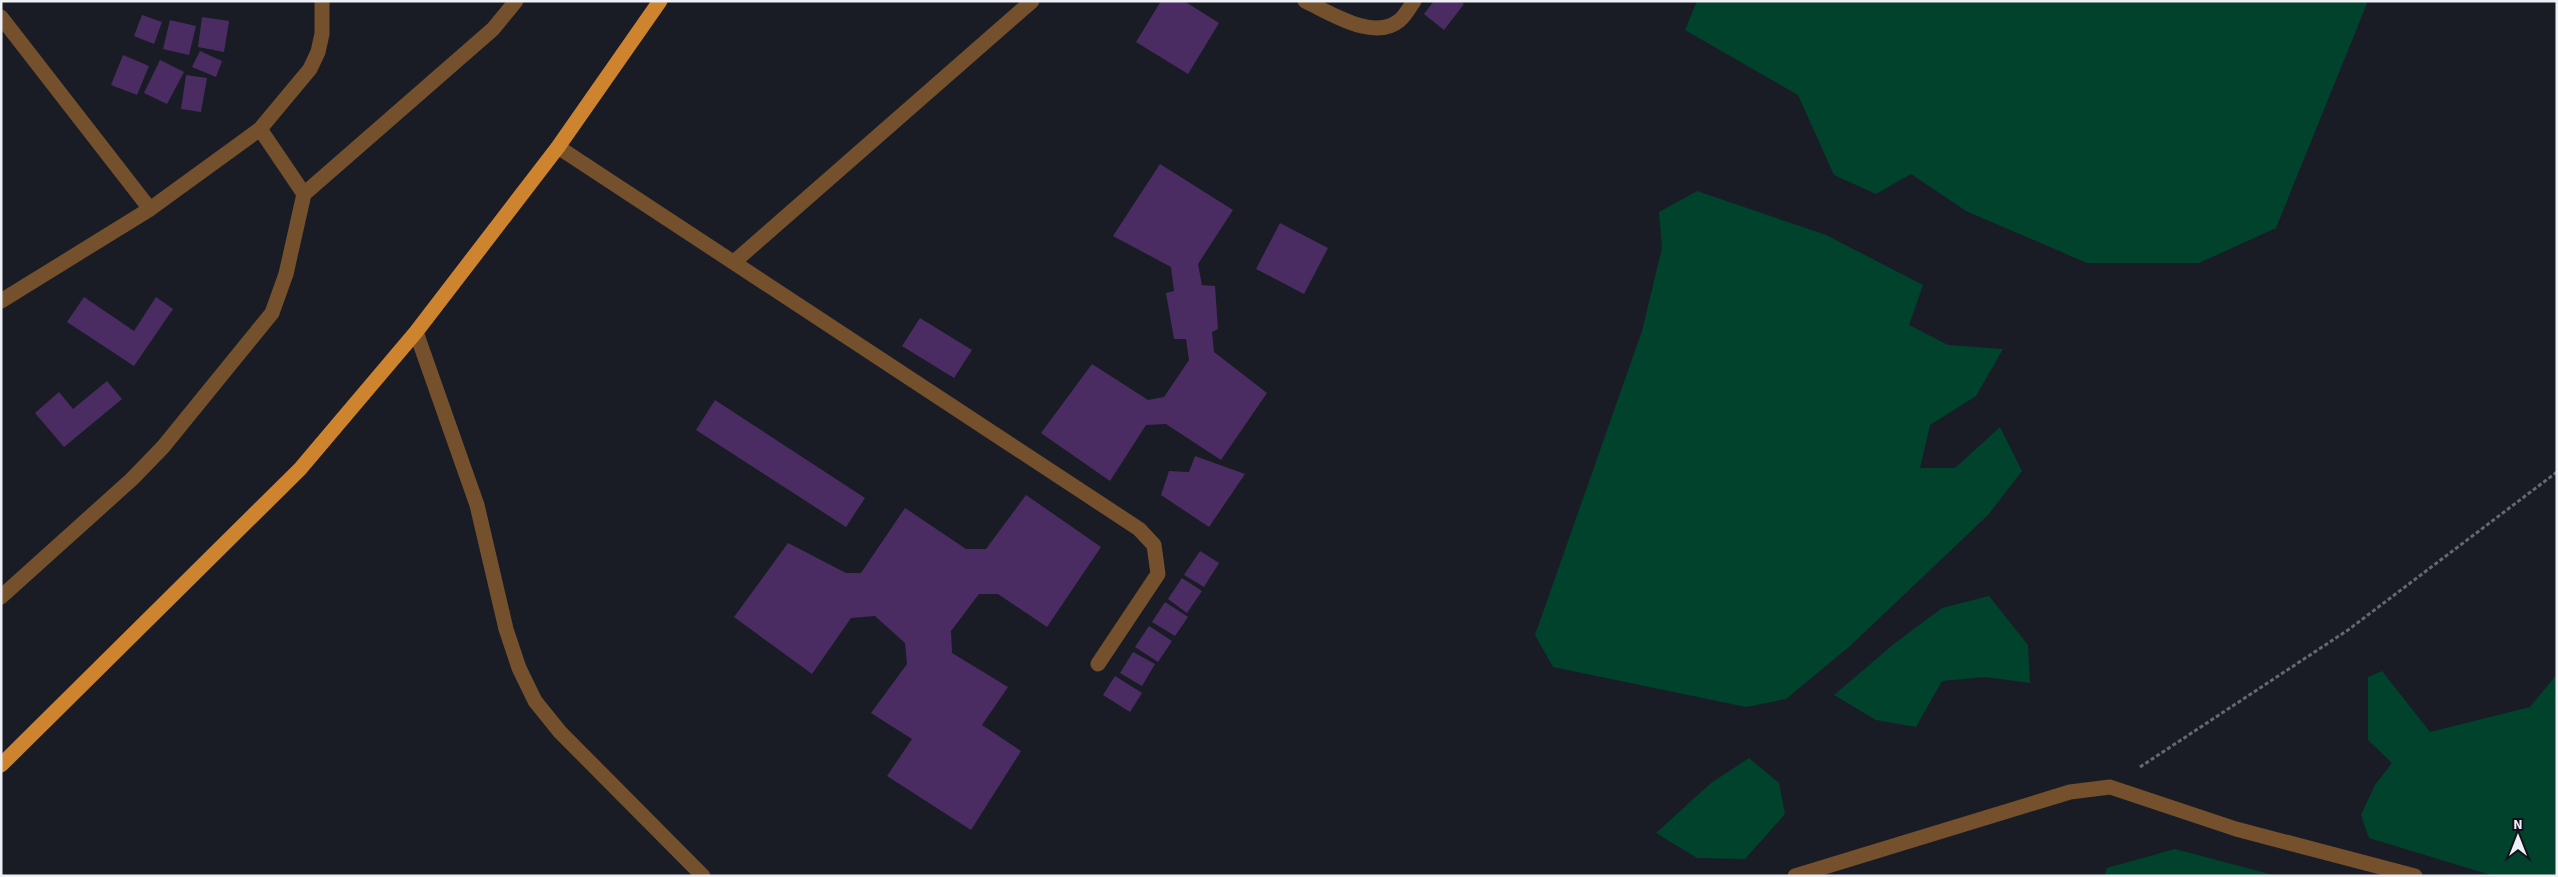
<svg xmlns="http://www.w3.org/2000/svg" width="2558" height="877" font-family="'Source Sans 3',sans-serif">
  <rect width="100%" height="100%" fill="#191c25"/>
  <path fill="#01422c" d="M 1697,1 L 2368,1 L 2276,228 L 2199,263 L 2087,263 L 1966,211 L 1911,174 L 1876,194 L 1834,175 L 1798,95 L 1685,30 Z
    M 1697,191 L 1826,235 L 1923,285 L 1909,325 L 1948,345 L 2003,349 L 1976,396 L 1930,425 L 1920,468 L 1955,468 L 2000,427 L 2022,471 L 1988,515 L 1850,646 L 1786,699 L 1746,707 L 1553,667 L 1535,635 L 1642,331 L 1662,248 L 1659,212 Z
    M 1989,596 L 2028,645 L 2030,683 L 1985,677 L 1942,681 L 1916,727 L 1876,720 L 1834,695 L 1895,643 L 1942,608 Z
    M 2382,671 L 2430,732 L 2530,707 L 2557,674 L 2557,876 L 2494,876 L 2369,838 L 2361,815 L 2375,785 L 2392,763 L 2368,740 L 2368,677 Z
    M 1749,758 L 1779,783 L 1785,814 L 1745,859 L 1697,858 L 1656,833 L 1711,783 Z
    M 2175,849 L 2277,876 L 2104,876 L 2107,868 Z"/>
  <path fill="#4a2c62" d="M 1161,1 L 1184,1 L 1219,23 L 1188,74 L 1136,42 Z
    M 1434,1 L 1460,1 L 1464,4 L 1444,30 L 1424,14 Z
    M 142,15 L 162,22 L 154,44 L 134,36 Z
    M 202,17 L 229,21 L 224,52 L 198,47 Z
    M 170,20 L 196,26 L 189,55 L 163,49 Z
    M 200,51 L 222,61 L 216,77 L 192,67 Z
    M 123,55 L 149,66 L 137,95 L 111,85 Z
    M 160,60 L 184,72 L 167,104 L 144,93 Z
    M 186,75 L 207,78 L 201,112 L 181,109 Z
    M 1160,164 L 1233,210 L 1198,264 L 1202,285 L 1215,286 L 1218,329 L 1212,332 L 1214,352 L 1267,393 L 1221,460 L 1166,424 L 1146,425 L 1110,481 L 1041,433 L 1092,364 L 1148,400 L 1164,397 L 1189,360 L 1186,339 L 1174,339 L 1166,293 L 1174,291 L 1171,267 L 1113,236 Z
    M 1280,223 L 1328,248 L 1304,294 L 1256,269 Z
    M 84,297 L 134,331 L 156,297 L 173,309 L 134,366 L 67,322 Z
    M 920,318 L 972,350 L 954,378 L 902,346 Z
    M 107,381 L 122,399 L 64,447 L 35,413 L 59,392 L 73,409 Z
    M 715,400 L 865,498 L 846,527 L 696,430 Z
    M 1195,456 L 1245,474 L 1209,527 L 1161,495 L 1169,471 L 1189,472 Z
    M 1026,495 L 1101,547 L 1047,627 L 998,594 L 979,594 L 951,631 L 952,653 L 1008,687 L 982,725 L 1021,751 L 971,830 L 887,776 L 912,739 L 871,713 L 907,664 L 905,643 L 875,616 L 851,618 L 812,674 L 734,617 L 788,543 L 846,573 L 861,573 L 905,508 L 966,549 L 986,549 Z
    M 1200,551 L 1219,563 L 1204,587 L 1184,575 Z
    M 1182,578 L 1202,591 L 1187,613 L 1168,599 Z
    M 1165,602 L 1188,617 L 1175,636 L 1152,622 Z
    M 1149,626 L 1172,641 L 1158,662 L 1135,647 Z
    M 1133,652 L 1155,664 L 1142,686 L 1120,673 Z
    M 1115,676 L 1142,693 L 1130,712 L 1103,695 Z"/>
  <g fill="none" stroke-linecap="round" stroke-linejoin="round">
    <path stroke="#666870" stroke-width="3" stroke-dasharray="4 2.5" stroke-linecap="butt" d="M 2140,767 L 2348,630 L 2557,472"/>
    <path stroke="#74502c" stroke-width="15" d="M 416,332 L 477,505 L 506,629 L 519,668 L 535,701 L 560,732 L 703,876
      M 1795,876 L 2070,792 L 2110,787 L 2236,829 L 2415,876"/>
    <path stroke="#74502c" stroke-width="15" d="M 1305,1 C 1331,13 1374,42 1400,20 C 1405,16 1410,7 1414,1
      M 1,17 L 150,209
      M 558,147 L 1139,529 L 1154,545 L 1158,574 L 1098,664
      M 304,194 L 493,29 L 516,1
      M 734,262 L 1032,1
      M 1,301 L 150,209 L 260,129 L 310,69 L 318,52 L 322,34 L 322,1
      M 1,597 L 132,479 L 163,447 L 272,313 L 286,274 L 304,194 L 260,129"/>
    <path stroke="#ce832f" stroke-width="15" d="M 1,765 L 300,469 L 416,332 L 558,147 L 660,1"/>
  </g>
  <rect width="2558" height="877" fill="none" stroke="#eef0f6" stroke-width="5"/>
  <g transform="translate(2518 837)" stroke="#10131b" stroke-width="4" paint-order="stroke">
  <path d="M0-4L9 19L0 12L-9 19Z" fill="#eef0f6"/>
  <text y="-8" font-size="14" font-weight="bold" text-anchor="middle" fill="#eef0f6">N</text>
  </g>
</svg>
